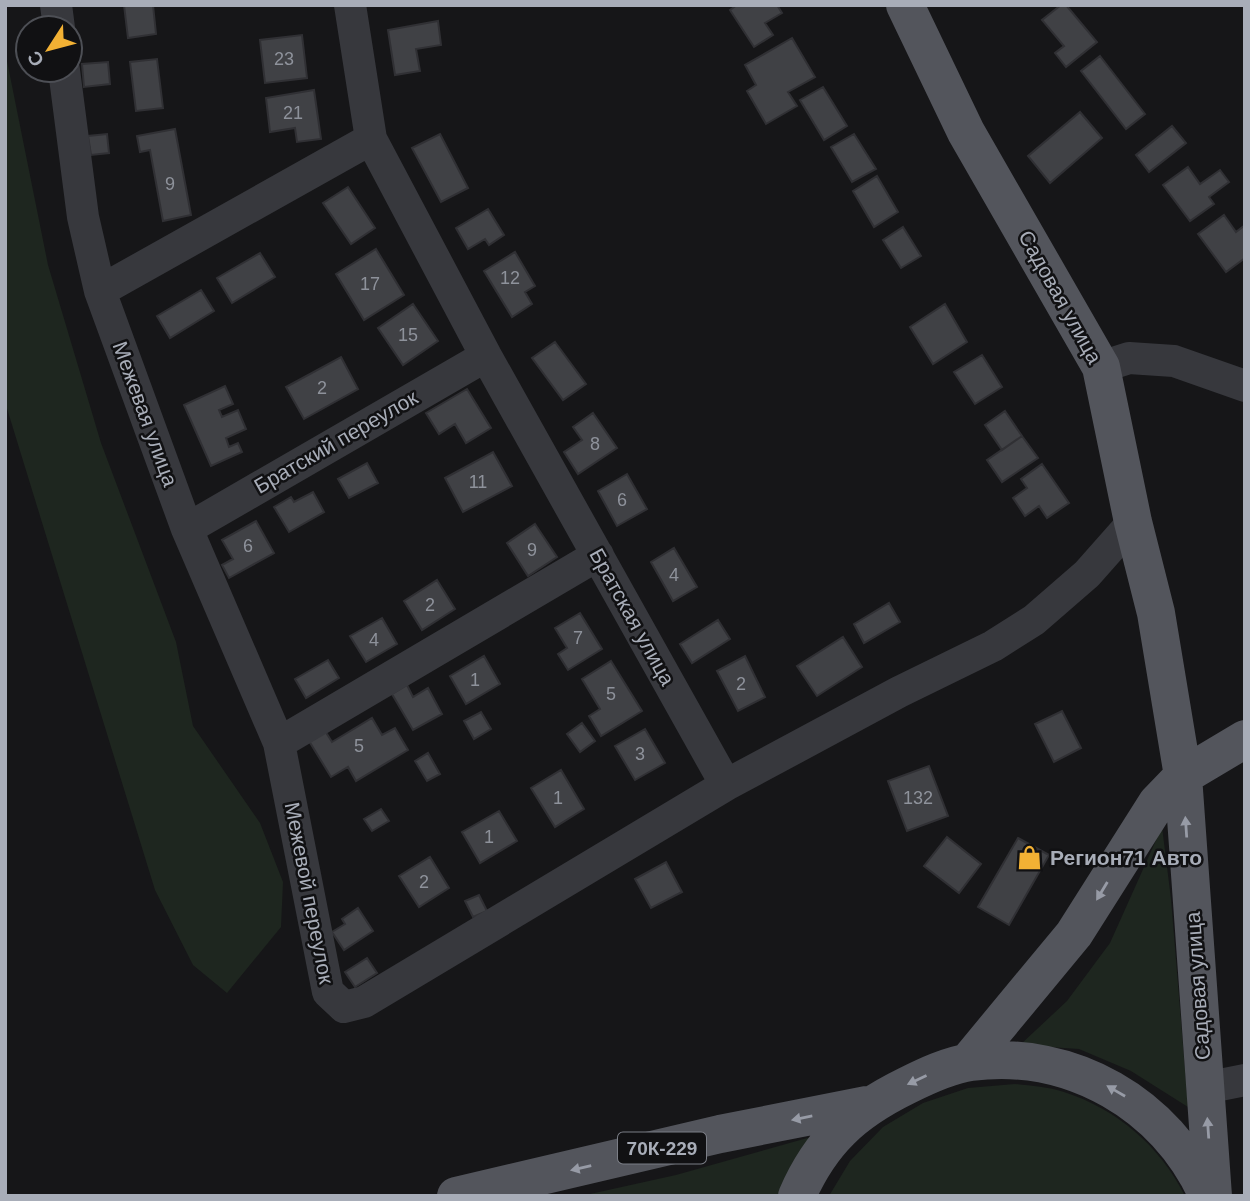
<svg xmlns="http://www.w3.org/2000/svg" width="1250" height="1201" font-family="Arial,sans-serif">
  <rect width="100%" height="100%" fill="#161618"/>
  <path fill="#1e261f" d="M 5,51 L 48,265 L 101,443 L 176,642 L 193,726 L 260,823 L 283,882 L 281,927 L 227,993 L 193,965 L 155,890 L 5,402 Z
    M 1162,827 L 1171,899 L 1188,1107 L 1131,1071 L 1079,1049 L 1020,1045 L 1067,1001 L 1110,943 Z
    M 1015,1084 C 1031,1086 1048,1087 1064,1092 C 1117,1109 1160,1146 1185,1196 L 829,1196 L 850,1161 L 883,1127 L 923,1103 L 968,1088 Z
    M 818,1135 L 778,1196 L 581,1196 L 676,1175 Z"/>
  <path fill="#404145" stroke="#303034" stroke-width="2" d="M 124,5 L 153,5 L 156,34 L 128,38 Z
    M 737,5 L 777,5 L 782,13 L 765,23 L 773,35 L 754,47 L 730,10 Z
    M 1061,5 L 1066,5 L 1097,42 L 1066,67 L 1055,53 L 1064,46 L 1042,20 Z
    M 438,21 L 441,45 L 416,49 L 420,71 L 395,75 L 388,30 Z
    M 302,35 L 307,78 L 265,83 L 260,40 Z
    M 792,38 L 815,77 L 788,92 L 797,106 L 766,124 L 747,91 L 756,85 L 745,65 Z
    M 1100,56 L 1145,114 L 1126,129 L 1081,71 Z
    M 157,59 L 163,108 L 136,111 L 130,62 Z
    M 108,62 L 110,84 L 84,87 L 82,64 Z
    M 823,87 L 847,126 L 824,140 L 800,100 Z
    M 314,90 L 321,139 L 297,142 L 295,128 L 270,132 L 266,98 Z
    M 1080,112 L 1102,138 L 1050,183 L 1028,156 Z
    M 1172,126 L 1186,143 L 1149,172 L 1136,155 Z
    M 175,129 L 191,215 L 163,221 L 150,150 L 140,152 L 137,136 Z
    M 107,134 L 109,153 L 91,155 L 88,136 Z
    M 440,134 L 468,188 L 441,202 L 412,148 Z
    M 854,134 L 876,169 L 852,182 L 831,147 Z
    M 1188,167 L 1200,184 L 1220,170 L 1229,182 L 1209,197 L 1214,204 L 1190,221 L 1163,185 Z
    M 877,176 L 898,212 L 874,227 L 853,191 Z
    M 348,187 L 375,228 L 351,244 L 323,203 Z
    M 488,209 L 504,235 L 489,245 L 485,239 L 468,249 L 456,228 Z
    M 1224,215 L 1236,232 L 1245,225 L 1245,258 L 1226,272 L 1198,234 Z
    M 903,227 L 921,256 L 901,268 L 883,240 Z
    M 376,249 L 404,295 L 364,320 L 336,274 Z
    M 515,252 L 535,286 L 525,292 L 532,304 L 512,317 L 484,271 Z
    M 260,253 L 275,277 L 232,303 L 217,278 Z
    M 201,290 L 214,311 L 170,338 L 157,316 Z
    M 413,304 L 438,341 L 403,365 L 378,328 Z
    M 945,304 L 967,342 L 933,364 L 910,327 Z
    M 555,342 L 586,384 L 563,400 L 532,358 Z
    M 982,355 L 1002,387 L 975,404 L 954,372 Z
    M 341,357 L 358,389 L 304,419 L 286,387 Z
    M 225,386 L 233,404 L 219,410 L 222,417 L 238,410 L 246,429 L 226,438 L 229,447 L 238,443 L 242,452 L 211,466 L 184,405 Z
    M 467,389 L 491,428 L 466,443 L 455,424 L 439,434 L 426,413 Z
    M 1005,411 L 1022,436 L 1002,450 L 985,425 Z
    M 593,413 L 617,448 L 578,474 L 564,452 L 582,440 L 573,427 Z
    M 1022,436 L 1038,458 L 1002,482 L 987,460 Z
    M 493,452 L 512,486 L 463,512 L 445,478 Z
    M 367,463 L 378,483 L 349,498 L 338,479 Z
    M 1042,464 L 1069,503 L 1047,518 L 1039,506 L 1025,516 L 1013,498 L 1027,488 L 1021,479 Z
    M 627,474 L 647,509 L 617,526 L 598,491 Z
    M 313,492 L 324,512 L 289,532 L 274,507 L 291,497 L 294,502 Z
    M 256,521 L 274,553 L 229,578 L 222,565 L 233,559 L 222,540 Z
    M 535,524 L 557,557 L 528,576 L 507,543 Z
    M 674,548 L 697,587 L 673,601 L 651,562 Z
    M 437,580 L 455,609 L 422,630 L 404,601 Z
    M 889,603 L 900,622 L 864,643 L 854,624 Z
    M 580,613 L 602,649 L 568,670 L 558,654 L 567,648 L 555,628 Z
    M 382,618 L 397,644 L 366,662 L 350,636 Z
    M 718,620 L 730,639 L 692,663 L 680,644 Z
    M 843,637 L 862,667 L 817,696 L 797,666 Z
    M 484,656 L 500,684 L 466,704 L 450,676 Z
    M 745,656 L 765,697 L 738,711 L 717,671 Z
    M 328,660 L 339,678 L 306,698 L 295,679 Z
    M 611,661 L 642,711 L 601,736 L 589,716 L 600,709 L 582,679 Z
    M 407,685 L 413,697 L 428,688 L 442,714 L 413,730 L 392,694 Z
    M 1062,711 L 1081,748 L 1054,762 L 1035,724 Z
    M 481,712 L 491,729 L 474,739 L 464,721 Z
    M 372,718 L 382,735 L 395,728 L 408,750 L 356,781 L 348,767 L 331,777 L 306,736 L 322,726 L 332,742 Z
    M 582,723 L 595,741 L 580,752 L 567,734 Z
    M 645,729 L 665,763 L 635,780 L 615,746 Z
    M 428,753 L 440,774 L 427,781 L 415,761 Z
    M 929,766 L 948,816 L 907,831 L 888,781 Z
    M 561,770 L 584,809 L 555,827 L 531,788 Z
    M 381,809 L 389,821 L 372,831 L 364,819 Z
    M 499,811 L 517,841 L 480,863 L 462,832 Z
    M 947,837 L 981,864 L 959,893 L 924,866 Z
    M 1018,838 L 1049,855 L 1009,925 L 978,907 Z
    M 430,857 L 449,888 L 419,907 L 399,876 Z
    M 666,862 L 682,892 L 651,908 L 635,879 Z
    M 479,895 L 487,911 L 473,917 L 465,901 Z
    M 358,908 L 373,931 L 344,950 L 332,932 L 345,924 L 342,919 Z
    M 367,958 L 377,973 L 355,987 L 345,972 Z"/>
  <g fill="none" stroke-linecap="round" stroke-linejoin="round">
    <path stroke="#37383d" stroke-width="32" d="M 56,5 L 59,28
      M 350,5 L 371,139 L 486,356 L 726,785 L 899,692 L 993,646 L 1034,620 L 1087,574 L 1133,522
      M 64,70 L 83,217 L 100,291 L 187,529 L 279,743
      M 100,291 L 371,139
      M 1101,367 L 1129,358 L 1174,361 L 1245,386
      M 187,529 L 486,356
      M 598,555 L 279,743 L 328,992 L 344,1007 L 364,1002 L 726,785
      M 1205,1088 L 1245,1080"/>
    <path stroke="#53555c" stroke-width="38" d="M 905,5 L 966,132 L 1101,367 L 1133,522 L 1156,613 L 1183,776 L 1213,1196
      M 968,1062 L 1074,934 L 1157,803 L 1183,776 L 1245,739
      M 456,1196 L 720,1134 L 867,1105
      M 797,1196 C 821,1141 853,1112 906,1086 C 926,1076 949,1065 971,1062 C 1072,1049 1166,1104 1208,1196"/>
  </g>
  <defs><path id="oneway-solid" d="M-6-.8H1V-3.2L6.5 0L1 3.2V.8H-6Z" transform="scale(1.75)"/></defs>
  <g fill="#979ba6">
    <use href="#oneway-solid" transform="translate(1186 827) rotate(-94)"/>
    <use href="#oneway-solid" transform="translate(1102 891) rotate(121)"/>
    <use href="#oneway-solid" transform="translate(917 1080) rotate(155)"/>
    <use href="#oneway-solid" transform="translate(1116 1091) rotate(-150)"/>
    <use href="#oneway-solid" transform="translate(802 1118) rotate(169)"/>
    <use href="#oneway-solid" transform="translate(1208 1128) rotate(-94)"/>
    <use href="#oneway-solid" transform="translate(581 1168) rotate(167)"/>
  </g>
  <defs>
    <symbol id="shop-bare" viewBox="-9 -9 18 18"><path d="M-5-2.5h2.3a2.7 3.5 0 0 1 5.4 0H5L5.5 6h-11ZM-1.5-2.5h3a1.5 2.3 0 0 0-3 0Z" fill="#f2b134" stroke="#111113" stroke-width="2.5" paint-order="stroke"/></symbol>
  </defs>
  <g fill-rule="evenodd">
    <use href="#shop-bare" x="1012" y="840" width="35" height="35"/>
  </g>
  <g text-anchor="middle" stroke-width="5" stroke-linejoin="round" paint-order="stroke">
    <g font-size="18" fill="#8e929b">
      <text x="284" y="65">23</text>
      <text x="293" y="119">21</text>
      <text x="170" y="190">9</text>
      <text x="510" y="284">12</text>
      <text x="370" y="290">17</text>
      <text x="408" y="341">15</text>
      <text x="322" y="394">2</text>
      <text x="595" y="450">8</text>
      <text x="478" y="488">11</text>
      <text x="622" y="506">6</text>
      <text x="248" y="552">6</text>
      <text x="532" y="556">9</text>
      <text x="674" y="581">4</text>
      <text x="430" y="611">2</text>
      <text x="578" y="644">7</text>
      <text x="374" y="646">4</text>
      <text x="475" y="686">1</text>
      <text x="741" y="690">2</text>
      <text x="611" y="700">5</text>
      <text x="359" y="752">5</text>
      <text x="640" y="760">3</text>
      <text x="558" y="804">1</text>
      <text x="918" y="804">132</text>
      <text x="489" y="843">1</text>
      <text x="424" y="888">2</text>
    </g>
    <rect fill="#111113" stroke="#7b7e86" stroke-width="2" x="618" y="1132.5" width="88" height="31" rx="5"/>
    <g font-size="19" font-weight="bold" fill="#a8adb8">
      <text x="662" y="1155">70К-229</text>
    </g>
    <g font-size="21" fill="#a8adb8" stroke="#111113">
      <text transform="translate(1060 297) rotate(61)" y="7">Садовая улица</text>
      <text transform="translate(145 414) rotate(70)" y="7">Межевая улица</text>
      <text transform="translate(336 442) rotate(-30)" y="7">Братский переулок</text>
      <text transform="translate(632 617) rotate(61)" y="7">Братская улица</text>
      <text transform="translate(309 893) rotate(79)" y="7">Межевой переулок</text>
      <text transform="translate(1198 986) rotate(-94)" y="7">Садовая улица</text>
    </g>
    <g font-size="21" font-weight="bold" fill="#a8adb8" stroke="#111113" text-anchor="start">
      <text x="1050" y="865">Регион71 Авто</text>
    </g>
  </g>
  <rect width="1250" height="1201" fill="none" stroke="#a8adb8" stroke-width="14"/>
  <g transform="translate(49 49) rotate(234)"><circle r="33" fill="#111113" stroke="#4d4f55" stroke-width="2"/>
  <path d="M0-5L12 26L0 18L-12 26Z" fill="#f2b134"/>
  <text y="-10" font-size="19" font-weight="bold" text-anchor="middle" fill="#a8adb8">С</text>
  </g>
</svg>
